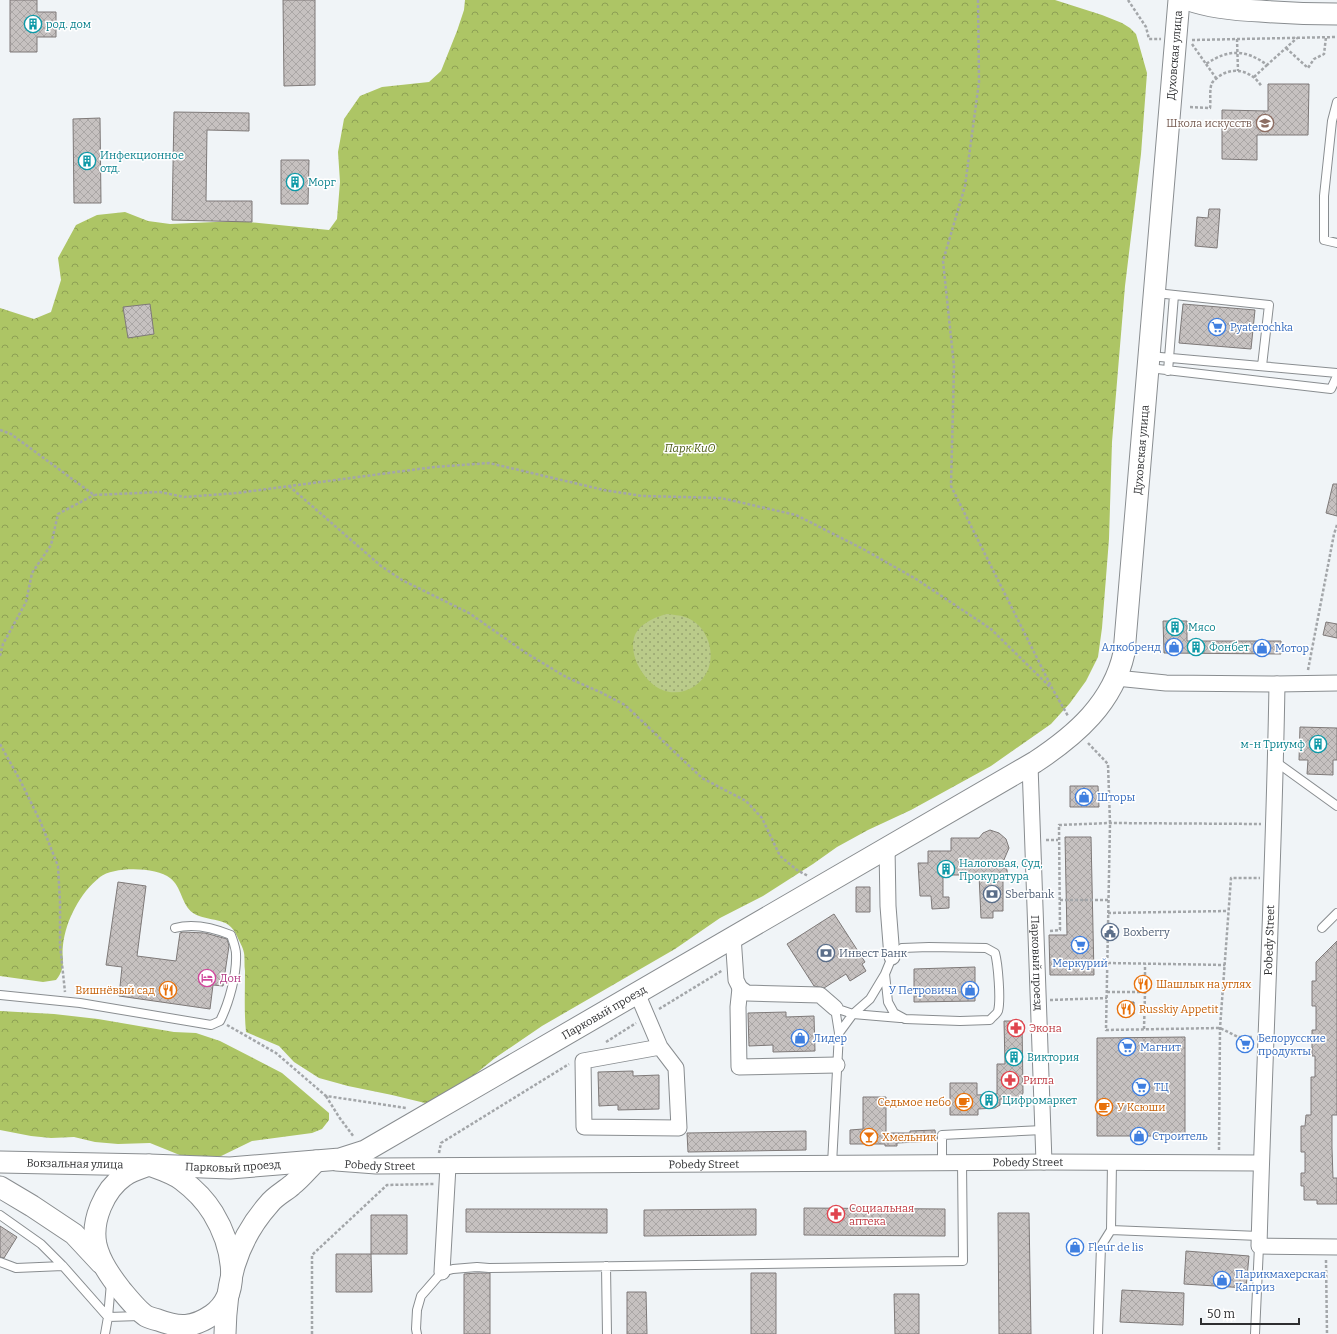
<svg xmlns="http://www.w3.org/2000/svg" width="1337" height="1334" font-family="Bitter,serif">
  <defs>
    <pattern id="forest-crowns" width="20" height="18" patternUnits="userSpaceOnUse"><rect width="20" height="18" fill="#adc565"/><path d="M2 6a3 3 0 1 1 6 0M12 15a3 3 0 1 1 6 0" fill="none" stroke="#8da054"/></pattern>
    <pattern id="park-dots" width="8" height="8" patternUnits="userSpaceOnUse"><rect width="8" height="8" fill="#bacb8a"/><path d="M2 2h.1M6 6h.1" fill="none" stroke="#98a571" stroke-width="1.8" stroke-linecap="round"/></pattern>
    <pattern id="building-cross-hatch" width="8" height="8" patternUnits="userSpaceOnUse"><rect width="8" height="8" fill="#c6c1c0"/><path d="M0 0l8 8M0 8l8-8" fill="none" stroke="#aaa6a5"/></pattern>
  </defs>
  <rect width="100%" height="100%" fill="#f0f4f7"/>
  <path fill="url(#forest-crowns)" d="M 465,0 L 1055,0 L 1102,15 L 1122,23 L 1130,28 L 1136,34 L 1147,73 L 1141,154 L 1125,286 L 1112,442 L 1109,539 L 1102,628 L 1098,657 L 1086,681 L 1070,703 L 1051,724 L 991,766 L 911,810 L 868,830 L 837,847 L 813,864 L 763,896 L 720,918 L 675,949 L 542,1026 L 495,1058 L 445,1099 L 425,1103 L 392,1095 L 348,1086 L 319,1078 L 294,1062 L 279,1046 L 246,1032 C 244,1012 245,991 245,971 C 244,965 245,958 244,953 C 243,947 239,941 237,936 C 228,915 209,923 193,913 C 181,904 182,887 170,878 C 157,867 114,866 100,877 C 80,893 66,920 63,945 C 61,960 67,966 56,980 L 43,982 L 0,976 L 0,308 L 34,319 L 51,312 L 61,280 L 58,258 L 76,225 L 97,215 L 125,212 L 148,221 L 170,224 L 238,221 L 329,230 L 337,219 L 340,182 L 338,152 L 344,119 L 360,96 L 382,87 L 429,82 L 441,71 L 457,31 L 464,10 Z
    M 0,1011 L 54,1014 L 98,1019 L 174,1032 L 196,1033 L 220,1041 L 282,1073 L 329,1113 L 329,1120 L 322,1129 L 312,1133 L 252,1141 L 215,1159 L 192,1160 L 150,1143 L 118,1144 L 95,1142 L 74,1137 L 51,1138 L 31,1136 L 0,1130 Z"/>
  <path fill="url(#park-dots)" d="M 667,614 C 673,615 680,615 685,617 C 706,624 716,650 708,670 C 700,688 679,698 660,689 C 644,681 629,656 634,638 C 638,624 655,617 667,614 Z"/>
  <path fill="url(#building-cross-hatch)" stroke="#7e7978" d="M 10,0 L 37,0 L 37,12 L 56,12 L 56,37 L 37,37 L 37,52 L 10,52 Z
    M 283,0 L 315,0 L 315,85 L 284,86 Z
    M 1268,84 L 1309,84 L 1308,135 L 1257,135 L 1257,160 L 1222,159 L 1222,110 L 1268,111 Z
    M 174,112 L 249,113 L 249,131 L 207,130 L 206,201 L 252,201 L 252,222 L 172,220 Z
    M 100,118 L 101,203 L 74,203 L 73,119 Z
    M 281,160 L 309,160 L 308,204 L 281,204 Z
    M 1209,209 L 1220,209 L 1217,248 L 1195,246 L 1197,217 L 1208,218 Z
    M 150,304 L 154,334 L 128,338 L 123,307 Z
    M 1183,304 L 1255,310 L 1251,349 L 1179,343 Z
    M 1333,484 L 1337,484 L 1337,516 L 1326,513 Z
    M 1163,621 L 1187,621 L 1187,641 L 1281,641 L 1281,654 L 1164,653 Z
    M 1326,622 L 1337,624 L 1337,638 L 1323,635 Z
    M 1300,727 L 1337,728 L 1337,760 L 1333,760 L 1333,775 L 1307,774 L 1308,760 L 1299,760 Z
    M 1070,786 L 1098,786 L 1099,807 L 1070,807 Z
    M 990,830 L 999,833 L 1006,839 L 1009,848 L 1003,862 L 1007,870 L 1008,879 L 1003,879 L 1003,911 L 993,911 L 993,918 L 981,918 L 979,875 L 943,875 L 943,897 L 949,897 L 949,908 L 932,909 L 931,896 L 920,896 L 918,863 L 928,863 L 928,851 L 951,851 L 951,838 L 979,838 L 983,833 Z
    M 1065,837 L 1091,837 L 1094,975 L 1050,975 L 1049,935 L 1067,935 Z
    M 118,882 L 146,886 L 137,956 L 176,961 L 180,933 L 183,932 L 205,933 L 227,939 L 229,946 L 223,986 L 213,985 L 210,1009 L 119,996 L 122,967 L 106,965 Z
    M 856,887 L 870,887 L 870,912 L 856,912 Z
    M 834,914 L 865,962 L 862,964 L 866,971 L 850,981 L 846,974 L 824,988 L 814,986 L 787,944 Z
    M 1337,941 L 1337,1115 L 1332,1115 L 1332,1148 L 1333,1178 L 1337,1178 L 1337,1204 L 1317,1204 L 1317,1200 L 1304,1200 L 1304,1186 L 1301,1186 L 1301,1173 L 1305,1173 L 1305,1152 L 1301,1152 L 1301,1126 L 1305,1126 L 1306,1115 L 1311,1115 L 1311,1077 L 1315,1077 L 1315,1056 L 1312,1056 L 1312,1030 L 1316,1030 L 1316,1006 L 1312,1006 L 1312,981 L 1316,981 L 1316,962 Z
    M 975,967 L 975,1001 L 914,1002 L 914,969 Z
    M 1124,1002 L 1134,1002 L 1134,1014 L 1124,1015 Z
    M 786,1012 L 786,1017 L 814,1016 L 815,1051 L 773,1052 L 773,1045 L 749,1046 L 748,1013 Z
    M 1004,1021 L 1022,1021 L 1023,1093 L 1020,1099 L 1000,1099 L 1000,1105 L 995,1108 L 978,1109 L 978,1115 L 950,1115 L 950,1083 L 977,1083 L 977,1095 L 997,1094 L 997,1064 L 1005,1064 Z
    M 1185,1037 L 1185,1136 L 1097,1136 L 1097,1038 Z
    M 633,1071 L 633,1076 L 659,1075 L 659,1109 L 618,1110 L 618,1105 L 599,1106 L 598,1072 Z
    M 863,1097 L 886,1097 L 886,1133 L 910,1133 L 910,1131 L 935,1130 L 936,1141 L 897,1143 L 897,1146 L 885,1146 L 885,1144 L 850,1144 L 850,1130 L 863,1129 Z
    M 806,1131 L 806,1150 L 688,1152 L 687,1133 Z
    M 804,1208 L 945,1209 L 945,1236 L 804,1235 Z
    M 466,1209 L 607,1209 L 607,1233 L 466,1232 Z
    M 756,1209 L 756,1235 L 644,1236 L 644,1210 Z
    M 998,1213 L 1029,1213 L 1031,1334 L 999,1334 Z
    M 371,1215 L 407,1215 L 407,1254 L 371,1254 Z
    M 0,1226 L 17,1237 L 4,1258 L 0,1257 Z
    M 1186,1251 L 1249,1256 L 1246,1288 L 1184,1284 Z
    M 336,1254 L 371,1254 L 372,1292 L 336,1292 Z
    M 477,1273 L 490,1273 L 490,1334 L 464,1334 L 464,1274 Z
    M 751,1273 L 776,1273 L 776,1334 L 751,1334 Z
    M 1122,1290 L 1184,1293 L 1183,1325 L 1120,1322 Z
    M 627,1292 L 646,1292 L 647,1334 L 627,1334 Z
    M 894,1294 L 919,1294 L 919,1334 L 895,1334 Z"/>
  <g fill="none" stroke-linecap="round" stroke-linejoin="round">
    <defs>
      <path id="lane" d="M 1337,102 L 1332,121 L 1324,196 L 1324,240 L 1337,243
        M 1156,293 L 1269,305 L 1262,366
        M 1149,356 L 1337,373
        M 1149,368 L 1331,389 L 1337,376
        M 1168,371 L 1174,295
        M 1276,762 L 1337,806
        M 1322,928 L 1337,913
        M 929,947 L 986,948 L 995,953 C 998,964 1001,1000 998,1011 C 997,1014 992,1017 990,1020 L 960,1021 L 905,1019 L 894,1013 L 888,1002 L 885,974 L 892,957 L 902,948 Z
        M 0,995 L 80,1003 L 211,1025 L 220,1021 C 229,1003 237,974 236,954 C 236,948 233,941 231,935 C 214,928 193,923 175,928
        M 839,1033 L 853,1014 L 870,999 L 885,974
        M 942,1162 L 942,1135 L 1043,1130
        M 832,1164 L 839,1033 L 835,1008 L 853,1014 L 900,1018
        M 0,1215 L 41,1244 L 63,1266 L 108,1317 L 105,1334
        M 1111,1230 L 1259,1236
        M 0,1262 L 16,1268 L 63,1266
        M 606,1266 L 607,1334
        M 111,1283 L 108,1317 L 140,1316
        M 417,1334 L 416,1329 L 417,1310 L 421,1296 L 442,1272 L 453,1269 L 477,1267 L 489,1268 L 963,1261 L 962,1162
        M 1098,1334 L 1101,1246 L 1111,1230 L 1112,1162
        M 1255,1334 L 1259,1246"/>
      <g id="street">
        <path d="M 1116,678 L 1166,683 L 1277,684 L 1337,683"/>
        <path d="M 1277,684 C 1274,871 1264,1059 1259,1246 L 1337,1247"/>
        <path id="s1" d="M 1030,765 L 1044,1162"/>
        <path d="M 887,847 L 888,906 L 892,957"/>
        <path d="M 733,936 L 736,980 L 740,988 L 747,993 L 820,995 L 835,1008"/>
        <path d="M 740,988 L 738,1007 L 739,1067 L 837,1065"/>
        <path d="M 637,993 L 660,1047 L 583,1061 L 584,1127 L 679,1128 L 676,1068 L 660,1047"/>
        <path id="s2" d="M 336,1163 L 376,1166 L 1044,1162 L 1261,1163"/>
        <path d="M 442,1272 L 448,1166"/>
      </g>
      <g id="secondary">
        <path d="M 1189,0 C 1212,8 1236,10 1260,11 C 1285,13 1311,14 1337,14"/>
        <path id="s3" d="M 0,1162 L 149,1165 L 230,1168 L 340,1159 L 365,1151 L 1035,762 C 1076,735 1113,703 1124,653 L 1179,0"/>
        <path d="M 149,1165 C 160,1169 173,1173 182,1180 C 194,1189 205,1200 213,1213 C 230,1241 245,1292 212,1315 C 193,1328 179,1328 158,1320 C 154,1319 150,1318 146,1316 C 138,1311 127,1297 121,1290 C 111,1277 100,1262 96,1245 C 91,1221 104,1190 124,1176 C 132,1170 141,1168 149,1165 Z"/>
        <path d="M 0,1187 L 32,1206 L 74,1234 L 101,1263"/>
        <path d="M 225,1334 C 226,1284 235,1242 269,1204 C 275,1196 284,1192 292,1185 C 301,1178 308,1169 316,1161"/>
      </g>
    </defs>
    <use href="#lane" stroke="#898d90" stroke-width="10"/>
    <use href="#street" stroke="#898d90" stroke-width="17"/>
    <use href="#secondary" stroke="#898d90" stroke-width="23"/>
    <path stroke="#a3a6a9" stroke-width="2.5" stroke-dasharray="3 2" stroke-linecap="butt" d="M 978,0 L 979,82 L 965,186 L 943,261 L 954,366 L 951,486 L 1052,688 L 1068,716
      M 1128,0 L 1146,27 L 1149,39 L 1161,39
      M 1237,39 L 1238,71
      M 1192,40 L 1337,37
      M 1192,44 L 1206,64 C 1228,49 1246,49 1267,65 L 1297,38
      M 1286,48 L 1308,68 L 1314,59 L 1324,54 L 1326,37
      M 1206,64 L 1216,78
      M 1254,77 L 1267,65
      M 1190,107 L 1210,108 C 1211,101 1209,89 1212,83 C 1215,79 1220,75 1225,73 C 1240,67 1254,74 1262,87
      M 0,430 L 11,434 L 94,495 L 160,492 L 184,497 L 237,493 L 434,467 L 489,463 L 604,490 L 642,496 L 721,498 L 796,515 L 863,549 L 916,579 L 991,629 L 1050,687
      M 289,486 L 381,566 L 402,580 L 469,613 L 526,653 L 566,677 L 602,693 L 625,705 L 702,778 L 746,801 L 762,818 L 780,856 L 797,870 L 808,876
      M 0,656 L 3,644 L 26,602 L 32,573 L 51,545 L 58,514 L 94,495
      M 1308,670 L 1334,534 L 1337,525
      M 1088,743 L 1108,764 L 1110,823 L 1106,1030 L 1220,1028 L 1238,1037 L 1252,1037
      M 0,744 L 21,782 L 41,823 L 58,866 L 60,902 L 60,945 L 65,992
      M 1046,840 L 1058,840
      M 1060,900 L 1109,900
      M 1108,913 L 1228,911
      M 1050,931 L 1060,930 L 1059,825 L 1110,823 L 1261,824
      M 1108,963 L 1225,965
      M 1107,992 L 1145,992 L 1145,964
      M 1050,1000 L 1107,998
      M 659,1009 L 723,970
      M 227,1025 L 276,1053 L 326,1096 L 406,1108
      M 1144,1029 L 1145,992
      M 606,1042 L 636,1023
      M 326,1096 L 339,1117 L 354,1137
      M 1219,1150 L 1220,1028 L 1231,878 L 1260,878
      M 439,1153 L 441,1143 L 569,1064
      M 1326,1260 L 1327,1334
      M 312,1334 L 312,1255 L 387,1185 L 434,1184"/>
    <use href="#lane" stroke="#fff" stroke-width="8"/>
    <use href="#street" stroke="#fff" stroke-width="15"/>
    <use href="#secondary" stroke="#fff" stroke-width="21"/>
  </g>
  <defs>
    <symbol id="building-ring" viewBox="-11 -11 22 22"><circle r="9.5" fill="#fff" stroke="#0f9aa8" stroke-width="1.5"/><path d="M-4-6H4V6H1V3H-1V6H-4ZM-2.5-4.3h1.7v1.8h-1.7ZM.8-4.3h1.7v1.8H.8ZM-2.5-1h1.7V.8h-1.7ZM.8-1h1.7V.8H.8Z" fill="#0f9aa8"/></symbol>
    <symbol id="school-ring" viewBox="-11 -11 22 22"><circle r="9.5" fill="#fff" stroke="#8d6e63" stroke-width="1.5"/><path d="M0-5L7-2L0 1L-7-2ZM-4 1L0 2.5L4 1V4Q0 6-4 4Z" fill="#8d6e63"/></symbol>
    <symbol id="supermarket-ring" viewBox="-11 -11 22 22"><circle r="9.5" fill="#fff" stroke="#3f7fe0" stroke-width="1.5"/><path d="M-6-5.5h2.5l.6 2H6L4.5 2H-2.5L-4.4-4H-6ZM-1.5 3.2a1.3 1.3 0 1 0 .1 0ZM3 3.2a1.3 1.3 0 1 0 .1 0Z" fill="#3f7fe0"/></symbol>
    <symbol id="shop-ring" viewBox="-11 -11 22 22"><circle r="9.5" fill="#fff" stroke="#3f7fe0" stroke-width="1.5"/><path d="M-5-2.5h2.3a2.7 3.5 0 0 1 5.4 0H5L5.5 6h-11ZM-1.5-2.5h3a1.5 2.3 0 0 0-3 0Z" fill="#3f7fe0"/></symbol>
    <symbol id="bank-ring" viewBox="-11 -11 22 22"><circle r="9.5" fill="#fff" stroke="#5c6f8a" stroke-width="1.5"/><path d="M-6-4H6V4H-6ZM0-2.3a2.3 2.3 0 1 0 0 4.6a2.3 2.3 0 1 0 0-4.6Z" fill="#5c6f8a"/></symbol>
    <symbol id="civic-ring" viewBox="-11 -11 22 22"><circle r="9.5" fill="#fff" stroke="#5c6f8a" stroke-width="1.5"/><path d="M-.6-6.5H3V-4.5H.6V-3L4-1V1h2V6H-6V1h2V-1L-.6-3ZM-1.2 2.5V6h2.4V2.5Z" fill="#5c6f8a"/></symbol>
    <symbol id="hotel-ring" viewBox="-11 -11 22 22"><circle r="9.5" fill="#fff" stroke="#d1479c" stroke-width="1.5"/><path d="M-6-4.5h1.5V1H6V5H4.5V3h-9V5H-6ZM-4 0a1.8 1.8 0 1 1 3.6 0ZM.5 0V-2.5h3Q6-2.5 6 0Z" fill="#d1479c"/></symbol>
    <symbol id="restaurant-ring" viewBox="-11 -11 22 22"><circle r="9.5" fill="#fff" stroke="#e8710a" stroke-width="1.5"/><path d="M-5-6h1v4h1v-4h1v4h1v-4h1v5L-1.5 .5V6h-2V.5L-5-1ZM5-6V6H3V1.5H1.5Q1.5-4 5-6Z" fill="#e8710a"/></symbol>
    <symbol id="pharmacy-ring" viewBox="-11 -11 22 22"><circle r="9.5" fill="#fff" stroke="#e0444e" stroke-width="1.5"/><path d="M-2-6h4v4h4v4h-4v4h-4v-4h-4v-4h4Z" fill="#e0444e"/></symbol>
    <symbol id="cafe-ring" viewBox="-11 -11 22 22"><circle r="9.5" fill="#fff" stroke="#e8710a" stroke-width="1.5"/><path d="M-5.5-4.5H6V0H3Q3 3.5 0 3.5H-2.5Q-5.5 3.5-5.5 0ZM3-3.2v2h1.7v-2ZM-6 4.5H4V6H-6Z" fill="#e8710a"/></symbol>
    <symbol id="bar-ring" viewBox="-11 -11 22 22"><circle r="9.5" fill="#fff" stroke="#e8710a" stroke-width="1.5"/><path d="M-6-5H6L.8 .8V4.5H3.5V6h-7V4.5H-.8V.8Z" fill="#e8710a"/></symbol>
  </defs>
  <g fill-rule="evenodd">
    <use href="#building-ring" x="23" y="14" width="20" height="20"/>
    <use href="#school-ring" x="1255" y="113" width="20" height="20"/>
    <use href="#building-ring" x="77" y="151" width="20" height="20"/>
    <use href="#building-ring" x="285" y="172" width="20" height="20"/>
    <use href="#supermarket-ring" x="1207" y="317" width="20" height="20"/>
    <use href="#building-ring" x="1165" y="617" width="20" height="20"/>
    <use href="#shop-ring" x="1164" y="637" width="20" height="20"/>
    <use href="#building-ring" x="1186" y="637" width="20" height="20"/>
    <use href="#shop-ring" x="1252" y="638" width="20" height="20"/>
    <use href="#building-ring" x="1308" y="734" width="20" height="20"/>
    <use href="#shop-ring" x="1074" y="787" width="20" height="20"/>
    <use href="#building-ring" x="936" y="859" width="20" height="20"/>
    <use href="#bank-ring" x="982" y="884" width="20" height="20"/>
    <use href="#civic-ring" x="1100" y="922" width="20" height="20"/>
    <use href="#supermarket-ring" x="1070" y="935" width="20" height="20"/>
    <use href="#bank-ring" x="816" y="943" width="20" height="20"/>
    <use href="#hotel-ring" x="197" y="968" width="20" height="20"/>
    <use href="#restaurant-ring" x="1133" y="974" width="20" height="20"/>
    <use href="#restaurant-ring" x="158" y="980" width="20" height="20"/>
    <use href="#shop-ring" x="960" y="980" width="20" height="20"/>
    <use href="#restaurant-ring" x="1116" y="999" width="20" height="20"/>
    <use href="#pharmacy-ring" x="1006" y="1018" width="20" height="20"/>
    <use href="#shop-ring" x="790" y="1028" width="20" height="20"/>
    <use href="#supermarket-ring" x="1235" y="1034" width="20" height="20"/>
    <use href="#supermarket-ring" x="1117" y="1037" width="20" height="20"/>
    <use href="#building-ring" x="1004" y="1047" width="20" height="20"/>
    <use href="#pharmacy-ring" x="1000" y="1070" width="20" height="20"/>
    <use href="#supermarket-ring" x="1131" y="1077" width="20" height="20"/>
    <use href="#building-ring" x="979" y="1090" width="20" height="20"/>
    <use href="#cafe-ring" x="954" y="1092" width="20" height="20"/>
    <use href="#cafe-ring" x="1094" y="1097" width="20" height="20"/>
    <use href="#shop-ring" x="1129" y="1126" width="20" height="20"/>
    <use href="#bar-ring" x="859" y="1127" width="20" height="20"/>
    <use href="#pharmacy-ring" x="826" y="1204" width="20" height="20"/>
    <use href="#shop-ring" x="1065" y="1237" width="20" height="20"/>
    <use href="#shop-ring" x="1212" y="1270" width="20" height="20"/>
  </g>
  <g text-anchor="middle" stroke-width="3" stroke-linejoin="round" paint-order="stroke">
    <g font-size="11" fill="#0d838f" stroke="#fff" text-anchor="start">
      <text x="46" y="28">род. дом</text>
      <text x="100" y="159">Инфекционное<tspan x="100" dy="13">отд.</tspan></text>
      <text x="308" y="186">Морг</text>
      <text x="1188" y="631">Мясо</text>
      <text x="1209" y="651">Фонбет</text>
      <text x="1305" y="748" text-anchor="end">м-н Триумф</text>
      <text x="959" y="867">Налоговая, Суд,<tspan x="959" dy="13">Прокуратура</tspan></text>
      <text x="1027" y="1061">Виктория</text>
      <text x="1002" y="1104">Цифромаркет</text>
    </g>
    <g font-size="11" fill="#2d2e30" stroke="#fff">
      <text dy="4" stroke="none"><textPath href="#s3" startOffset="1886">Духовская улица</textPath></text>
      <text dy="4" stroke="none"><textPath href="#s3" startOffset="1490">Духовская улица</textPath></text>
      <text transform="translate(1269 940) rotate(-88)" y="4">Pobedy Street</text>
      <text dy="4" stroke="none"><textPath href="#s1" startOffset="198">Парковый проезд</textPath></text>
      <text dy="4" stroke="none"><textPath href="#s3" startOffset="643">Парковый проезд</textPath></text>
      <text dy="4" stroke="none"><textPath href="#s2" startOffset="692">Pobedy Street</textPath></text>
      <text dy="4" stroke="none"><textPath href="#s3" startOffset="75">Вокзальная улица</textPath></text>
      <text dy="4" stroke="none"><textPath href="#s2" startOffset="368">Pobedy Street</textPath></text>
      <text dy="4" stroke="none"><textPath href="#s3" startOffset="233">Парковый проезд</textPath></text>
      <text dy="4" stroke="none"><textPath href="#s2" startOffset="44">Pobedy Street</textPath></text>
    </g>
    <g font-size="11" fill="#785e54" stroke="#fff" text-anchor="end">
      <text x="1252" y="127">Школа искусств</text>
    </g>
    <g font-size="11" fill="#366cbe" stroke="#fff" text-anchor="start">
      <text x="1230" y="331">Pyaterochka</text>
      <text x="1161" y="651" text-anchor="end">Алкобренд</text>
      <text x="1275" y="652">Мотор</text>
      <text x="1097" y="801">Шторы</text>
      <text x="1080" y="967" text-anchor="middle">Меркурий</text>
      <text x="957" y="994" text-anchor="end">У Петровича</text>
      <text x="813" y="1042">Лидер</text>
      <text x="1258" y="1042">Белорусские<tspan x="1258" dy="13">продукты</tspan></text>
      <text x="1140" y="1051">Магнит</text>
      <text x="1154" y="1091">ТЦ</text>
      <text x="1152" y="1140">Строитель</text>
      <text x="1088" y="1251">Fleur de lis</text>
      <text x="1235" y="1278">Парикмахерская<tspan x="1235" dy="13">Каприз</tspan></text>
    </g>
    <g font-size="11" font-style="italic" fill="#4d5c17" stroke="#fff">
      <text x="690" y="452">Парк КиО</text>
    </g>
    <g font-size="11" fill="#4e5e75" stroke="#fff" text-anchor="start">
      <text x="1005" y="898">Sberbank</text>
      <text x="1123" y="936">Boxberry</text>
      <text x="839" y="957">Инвест Банк</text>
    </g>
    <g font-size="11" fill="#b23c85" stroke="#fff" text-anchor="start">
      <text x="220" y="982">Дон</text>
    </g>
    <g font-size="11" fill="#c56008" stroke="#fff" text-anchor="start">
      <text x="1156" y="988">Шашлык на углях</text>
      <text x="155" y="994" text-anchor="end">Вишнёвый сад</text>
      <text x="1139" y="1013">Russkiy Appetit</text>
      <text x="951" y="1106" text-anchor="end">Седьмое небо</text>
      <text x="1117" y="1111">У Ксюши</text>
      <text x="882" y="1141">Хмельник</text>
    </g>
    <g font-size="11" fill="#be3a42" stroke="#fff" text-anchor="start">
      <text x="1029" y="1032">Экона</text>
      <text x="1023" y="1084">Ригла</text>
      <text x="849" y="1212">Социальная<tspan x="849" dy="13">аптека</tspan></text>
    </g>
  </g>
  <path d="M1201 1318v6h98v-6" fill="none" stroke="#2d2e30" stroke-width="2"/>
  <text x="1207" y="1318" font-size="12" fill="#2d2e30" stroke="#ffffff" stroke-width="3" paint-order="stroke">50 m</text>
</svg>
